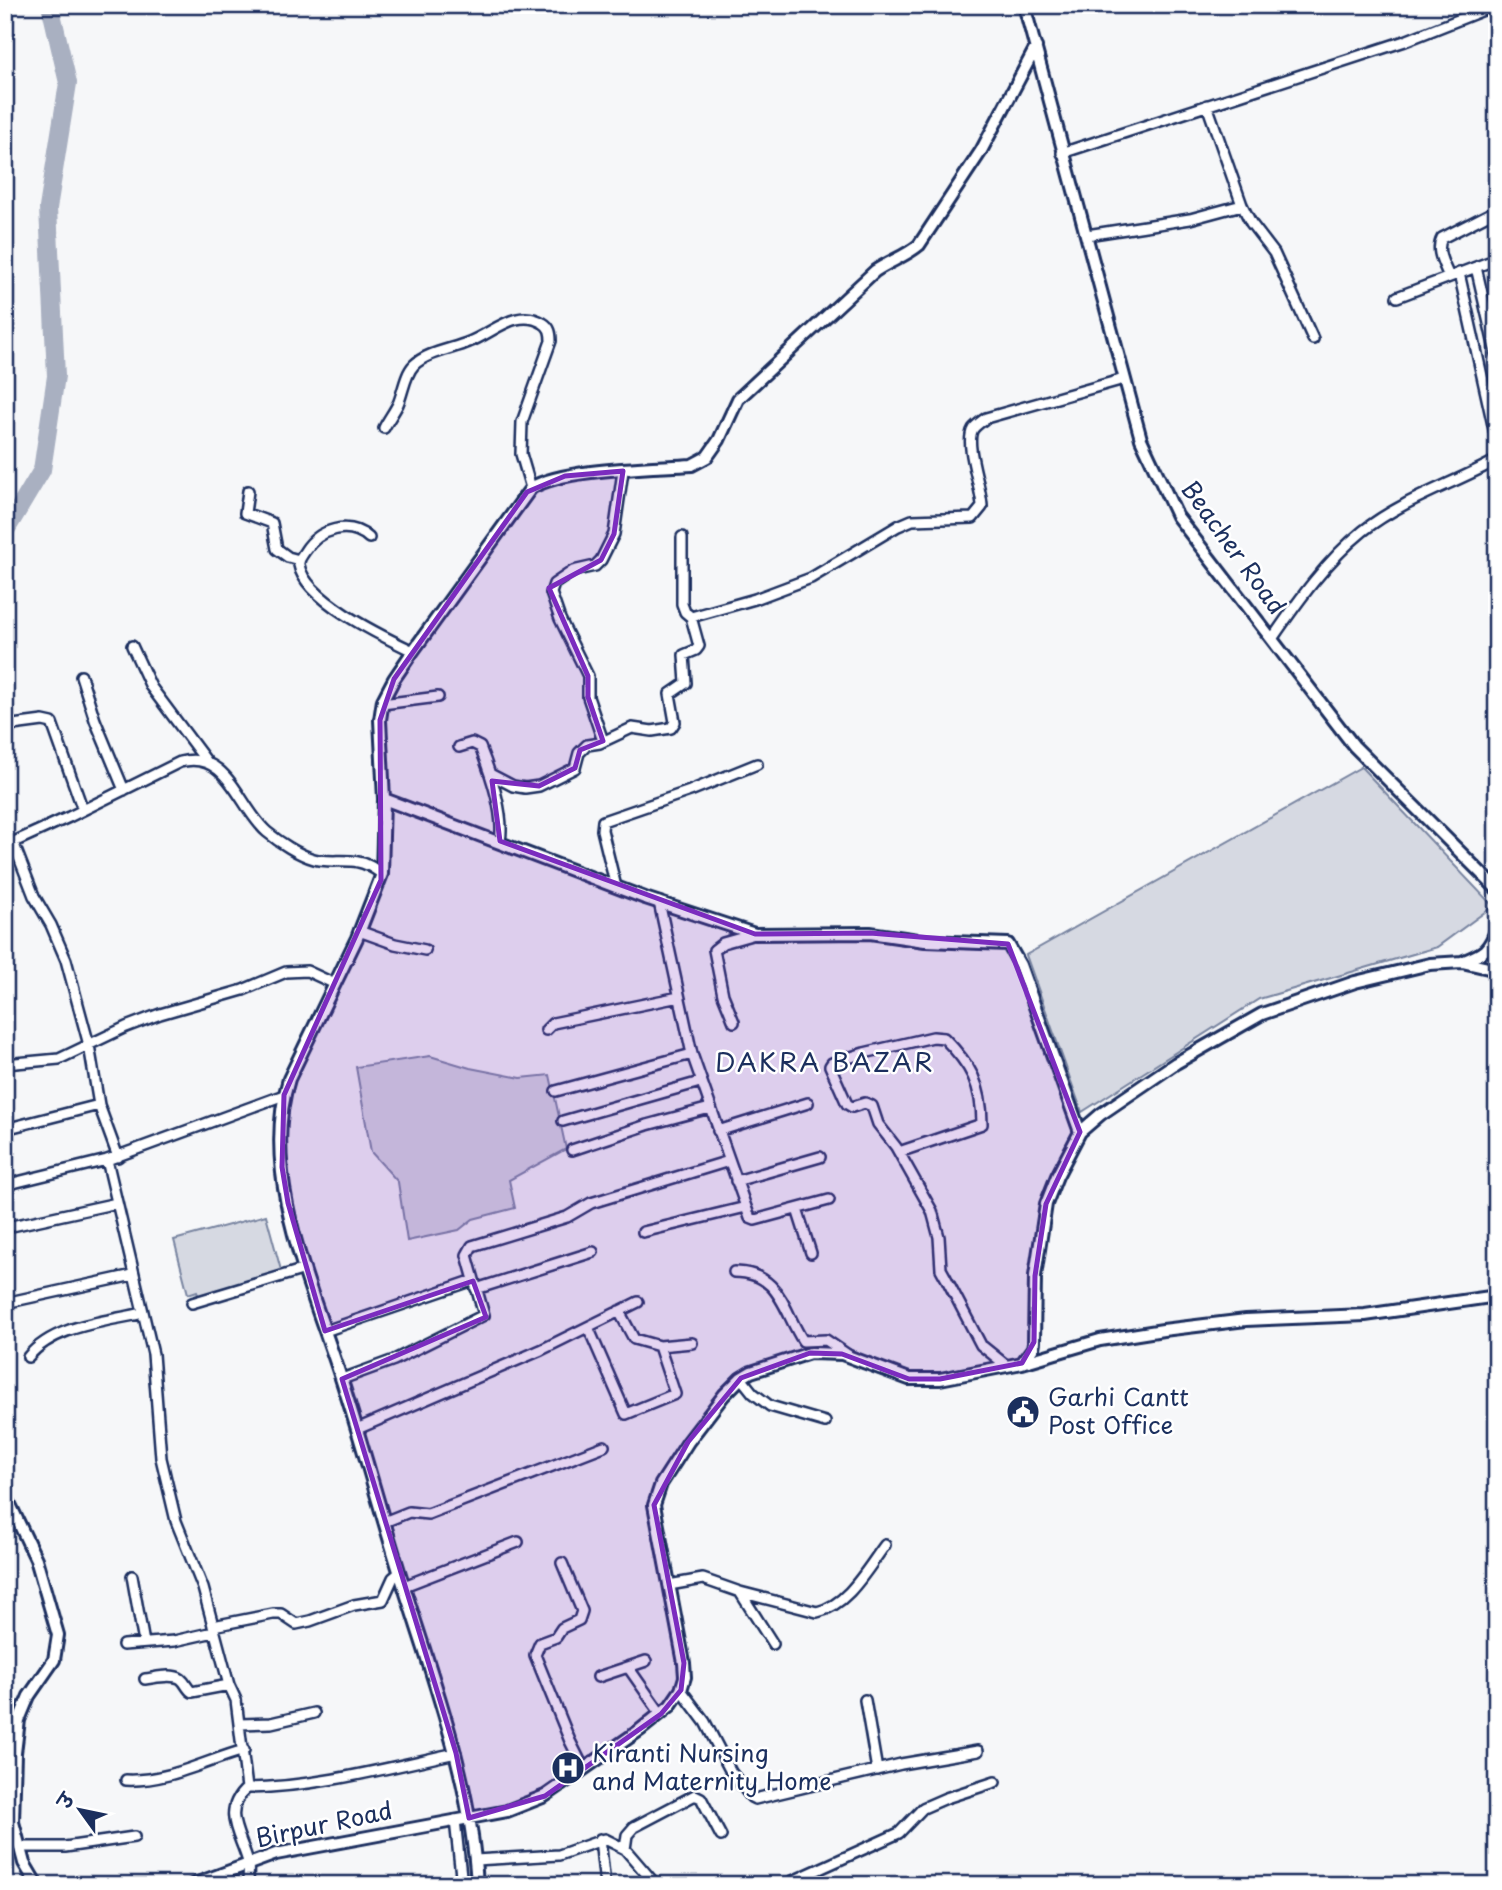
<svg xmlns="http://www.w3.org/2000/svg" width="1502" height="1890" font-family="'Playpen Sans','Playpen Sans Deva',sans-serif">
  <rect width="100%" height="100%" fill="#f6f7f9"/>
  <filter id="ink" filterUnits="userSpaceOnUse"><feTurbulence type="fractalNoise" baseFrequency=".0143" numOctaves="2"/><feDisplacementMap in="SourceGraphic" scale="14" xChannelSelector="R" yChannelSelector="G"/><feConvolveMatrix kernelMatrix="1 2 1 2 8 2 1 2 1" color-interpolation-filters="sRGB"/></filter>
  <g filter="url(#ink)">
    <path fill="#d6d9e2" stroke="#7884a0" stroke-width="2" d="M 1361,767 L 1493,906 L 1437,947 L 1259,999 L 1082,1112 L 1026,955 Z
      M 430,1056 L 470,1068 L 521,1078 L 550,1075 L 566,1149 L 509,1180 L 515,1208 L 473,1219 L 459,1230 L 407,1241 L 398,1182 L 371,1152 L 356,1067 Z
      M 266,1215 L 282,1274 L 199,1297 L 197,1291 L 188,1294 L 174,1240 Z"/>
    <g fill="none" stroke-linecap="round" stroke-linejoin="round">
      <path stroke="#a9b0c1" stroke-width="18" d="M 5,532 L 42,470 L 56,376 L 48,208 L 68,83 L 50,5"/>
      <defs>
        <path id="minor" d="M 1207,105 L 1242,205 L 1251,223 L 1274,253 L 1313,339
          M 1062,153 L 1405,41 L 1496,5
          M 1087,235 L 1190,219 L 1242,205
          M 1476,267 L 1497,358
          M 1459,273 L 1497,443
          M 1449,277 C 1444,264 1435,251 1442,238 L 1497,210
          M 1397,297 L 1497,259
          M 384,428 C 388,420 394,412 398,404 C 403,393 405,374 414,365 C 427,352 453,349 469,342 C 493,333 517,307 543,323 C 550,327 551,333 551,341 L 522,422 L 521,454 L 531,488
          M 248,491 L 245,513 L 272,523 L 277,549 L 288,557 L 299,560
          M 682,537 L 682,604 L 685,612 L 691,617
          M 369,538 C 349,520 319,529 305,551 C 302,556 298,559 299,565 C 305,600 384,637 413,651
          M 1272,639 C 1298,601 1327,560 1363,531 C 1402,500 1453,484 1497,460
          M 132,646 L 151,687 L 207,762
          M 81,676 L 95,720 L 124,790
          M 382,704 L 438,697
          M 5,726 L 43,721 L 52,723 L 83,810
          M 603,741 L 588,697 L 588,676 L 560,619 L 551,593 L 554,584 L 573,571 L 595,566 L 601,560 L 614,534 L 623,471
          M 459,747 L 472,743 L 480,747 C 490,772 505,815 500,841
          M 490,774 L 513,786 L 525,788 L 539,786 L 575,768 L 579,753 L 587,745 L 600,743 L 632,728 L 652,731 L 671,728 L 675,722 L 670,694 L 686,683 L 684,655 L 696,650 L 699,646 L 691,617 L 755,599 L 811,578 L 898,526 L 912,520 L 973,518 L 982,507 C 982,488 964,444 973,429 C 976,425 982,421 986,418 L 1124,379
          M 13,842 L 34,896 L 51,925 L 66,960 L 89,1045 L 99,1105 L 118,1157
          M 5,846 L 69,817 L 180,762 C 228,749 239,808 267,832 C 279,842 299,855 314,859 C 328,863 344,859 358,862 C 367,863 375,869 382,874
          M 616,887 L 602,830 L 603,821 L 690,791 L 757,764
          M 359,931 L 395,944 L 425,950
          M 734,1022 L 723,995 L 714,950 L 723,943 L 755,934
          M 546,1030 L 553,1023 L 679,997
          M 5,1064 L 59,1059 L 126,1027 L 160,1014 L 243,990 L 286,972 L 307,971 L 335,984
          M 556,1091 L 692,1054
          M 563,1121 L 700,1082
          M 5,1129 L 99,1105
          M 718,1131 L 808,1103
          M 572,1150 L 647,1125 L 710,1108
          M 899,1152 L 982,1124 C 982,1085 971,1065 944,1038 L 933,1037 L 864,1053 L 832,1063 L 830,1066 L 847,1104 L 852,1107 L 865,1103 L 872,1106 L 878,1124 L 896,1147 L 932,1211 L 939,1237 L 941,1269 L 946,1278 L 981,1345 L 1007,1366
          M 107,1160 L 153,1354 L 161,1458 L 176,1521 L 203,1588 L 229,1685 L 236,1700 L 247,1788 C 220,1812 241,1835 248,1862 C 249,1869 248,1878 248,1885
          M 736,1181 L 820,1157
          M 9,1184 L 107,1160 L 284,1095
          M 746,1207 L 750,1218 L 755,1220 L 829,1200
          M 797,1209 L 811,1253
          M 12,1226 L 117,1203
          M 643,1232 L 746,1207 L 692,1054 L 659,902
          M 734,1272 C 780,1272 783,1310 803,1341 L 826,1340 L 848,1355
          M 476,1289 L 593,1252
          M 5,1303 L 133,1275
          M 192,1303 L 305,1269
          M 588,1327 L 626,1414 L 675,1394 L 659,1346 L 634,1339 L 619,1311
          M 325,1331 L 474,1280
          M 659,1346 L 692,1343
          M 28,1357 C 54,1325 105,1322 143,1313
          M 741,1378 L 753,1393 L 770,1406 L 825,1422
          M 342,1379 L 394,1360 L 484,1315 L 467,1255 L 472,1246 L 567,1217 L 591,1203 L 729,1161
          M 357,1429 L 541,1350 L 638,1302
          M 384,1522 L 409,1512 L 428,1514 L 604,1446
          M 562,1563 L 582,1611 L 579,1620 L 562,1628 L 556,1637 L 540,1643 L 535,1655 L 570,1741 L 584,1769
          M 132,1576 L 144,1643
          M 669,1585 L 703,1579 L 740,1592 L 817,1612 C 848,1605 867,1569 885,1545
          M 404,1586 L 518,1542
          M 740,1592 L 773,1644
          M 213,1626 L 273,1614 L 281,1614 L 296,1624 L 310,1621 L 354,1605 L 383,1600 L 393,1578 L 399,1573
          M 123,1645 L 174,1641 L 214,1632
          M 628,1667 L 646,1661
          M 598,1677 L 628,1667 L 661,1714
          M 145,1679 C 155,1678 172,1673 181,1679 C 186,1683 187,1689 192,1692 L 229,1685
          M 681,1690 L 705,1722 L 731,1772 L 751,1797 L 755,1799 L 901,1764 L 978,1751
          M 865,1700 L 877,1770
          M 240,1724 L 271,1723 L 314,1713
          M 126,1780 C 167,1782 205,1761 244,1750
          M 247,1788 C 317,1787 387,1768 456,1753
          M 455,1820 L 462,1885
          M 600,1839 L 605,1885
          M 19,1847 L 65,1847 L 134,1837
          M 625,1849 L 627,1835 L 634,1827 L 695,1795 L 701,1798 L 721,1836
          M 475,1860 L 559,1855 L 605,1839 L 625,1849 L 656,1885
          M 784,1885 L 899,1833 L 923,1808 L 946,1798 L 995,1782"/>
        <path id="tertiary" d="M 1024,5 L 1141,439 L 1177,516 L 1354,746 L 1497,889
          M 384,799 L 645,898 L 755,934 L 870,933 L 925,941 L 1008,944 L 1020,965 L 1080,1132
          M 1462,962 C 1484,953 1489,951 1497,928
          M 1022,1363 L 1033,1348 L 1034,1342 L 1035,1276 L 1046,1204 L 1057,1176 L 1080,1132 L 1101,1114 L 1176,1063 L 1262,1014 L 1355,982 L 1430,964 L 1462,962 L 1497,970
          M 5,1494 L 36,1559 L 58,1635 L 54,1660 L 29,1696 L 19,1720 L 15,1753 L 13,1822 L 24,1863 L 37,1885
          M 192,1885 L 276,1854 L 507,1811 L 545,1796 L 640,1730 L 670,1706 L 681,1690 L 685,1677 L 684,1663 L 654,1505 L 661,1484 L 688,1442 L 724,1395 L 741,1378 L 751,1372 L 810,1353 L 842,1354 L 909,1379 L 940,1379 L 1022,1363 L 1100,1340 L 1163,1330 L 1246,1320 L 1365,1315 L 1497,1296
          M 477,1885 C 471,1777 431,1674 399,1571 C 379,1507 362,1442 341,1378 C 312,1288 259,1174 289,1079 L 357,938 L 382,874 L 384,799 L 380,720 L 383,700 L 394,679 L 413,651 L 531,488 C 564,468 651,468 692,465 L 707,457 L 719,440 L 738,399 L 875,271 C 890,261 906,256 919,245 L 981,151 L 1036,47"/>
      </defs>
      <use href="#minor" stroke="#1b2f5e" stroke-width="14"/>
      <use href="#tertiary" stroke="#1b2f5e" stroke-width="16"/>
      <use href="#minor" stroke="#fff" stroke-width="9"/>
      <use href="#tertiary" stroke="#fff" stroke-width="10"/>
    </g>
  </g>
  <path fill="#7b2cbf" fill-opacity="0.2" stroke="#7b2cbf" stroke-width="5" stroke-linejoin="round" d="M 623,471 L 614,534 L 601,560 L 549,588 L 588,676 L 588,697 L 603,741 L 580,750 L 575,768 L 539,786 L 492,781 L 500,841 L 755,934 L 870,933 L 1008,944 L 1080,1132 L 1046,1204 L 1035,1276 L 1034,1342 L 1022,1363 L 940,1379 L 909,1379 L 842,1354 L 810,1353 L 741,1378 L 688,1442 L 654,1505 L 684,1663 L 681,1690 L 661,1714 L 545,1796 L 469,1818 L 456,1753 L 342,1379 L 486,1317 L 473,1281 L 325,1331 L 288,1203 L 282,1167 L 284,1095 L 381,880 L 380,720 L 394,679 L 527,492 L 565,476 Z"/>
  <defs>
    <symbol id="civic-disc" viewBox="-11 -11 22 22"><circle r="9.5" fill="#1b2f5e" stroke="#fff"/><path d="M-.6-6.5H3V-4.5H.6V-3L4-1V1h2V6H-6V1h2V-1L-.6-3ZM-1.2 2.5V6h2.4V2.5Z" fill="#fff"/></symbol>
    <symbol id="hospital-disc" viewBox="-11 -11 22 22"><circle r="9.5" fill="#1b2f5e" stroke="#fff"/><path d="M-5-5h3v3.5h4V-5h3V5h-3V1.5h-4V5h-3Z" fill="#fff"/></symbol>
  </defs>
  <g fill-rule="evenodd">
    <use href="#civic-disc" x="1004" y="1393" width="38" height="38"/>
    <use href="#hospital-disc" x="549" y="1749" width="38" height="38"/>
  </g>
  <g text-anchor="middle" stroke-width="5" stroke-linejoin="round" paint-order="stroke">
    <g font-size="24" fill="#1b2f5e" stroke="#fff">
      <text transform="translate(1233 548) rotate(54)" y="8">Beacher Road</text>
      <text transform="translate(324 1825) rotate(-12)" y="8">Birpur Road</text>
    </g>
    <g font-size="24" fill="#1b2f5e" stroke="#fff" text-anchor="start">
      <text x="1048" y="1406">Garhi Cantt<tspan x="1048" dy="28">Post Office</tspan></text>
      <text x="592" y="1762">Kiranti Nursing<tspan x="592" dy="28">and Maternity Home</tspan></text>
    </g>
    <g font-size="26" letter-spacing="2" fill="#1b2f5e" stroke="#fff">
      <text x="825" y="1072">DAKRA BAZAR</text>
    </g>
  </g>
  <rect width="1502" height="1890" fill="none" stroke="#fff" stroke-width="28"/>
  <rect x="14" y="14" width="1474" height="1862" fill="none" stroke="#1b2f5e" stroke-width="2.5" filter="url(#ink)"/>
  <g transform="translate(80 1810) rotate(303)" stroke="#ffffff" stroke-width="5" paint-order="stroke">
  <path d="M0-5L12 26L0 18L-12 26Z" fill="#1b2f5e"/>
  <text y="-10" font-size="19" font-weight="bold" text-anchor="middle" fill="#1b2f5e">उ</text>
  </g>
</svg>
